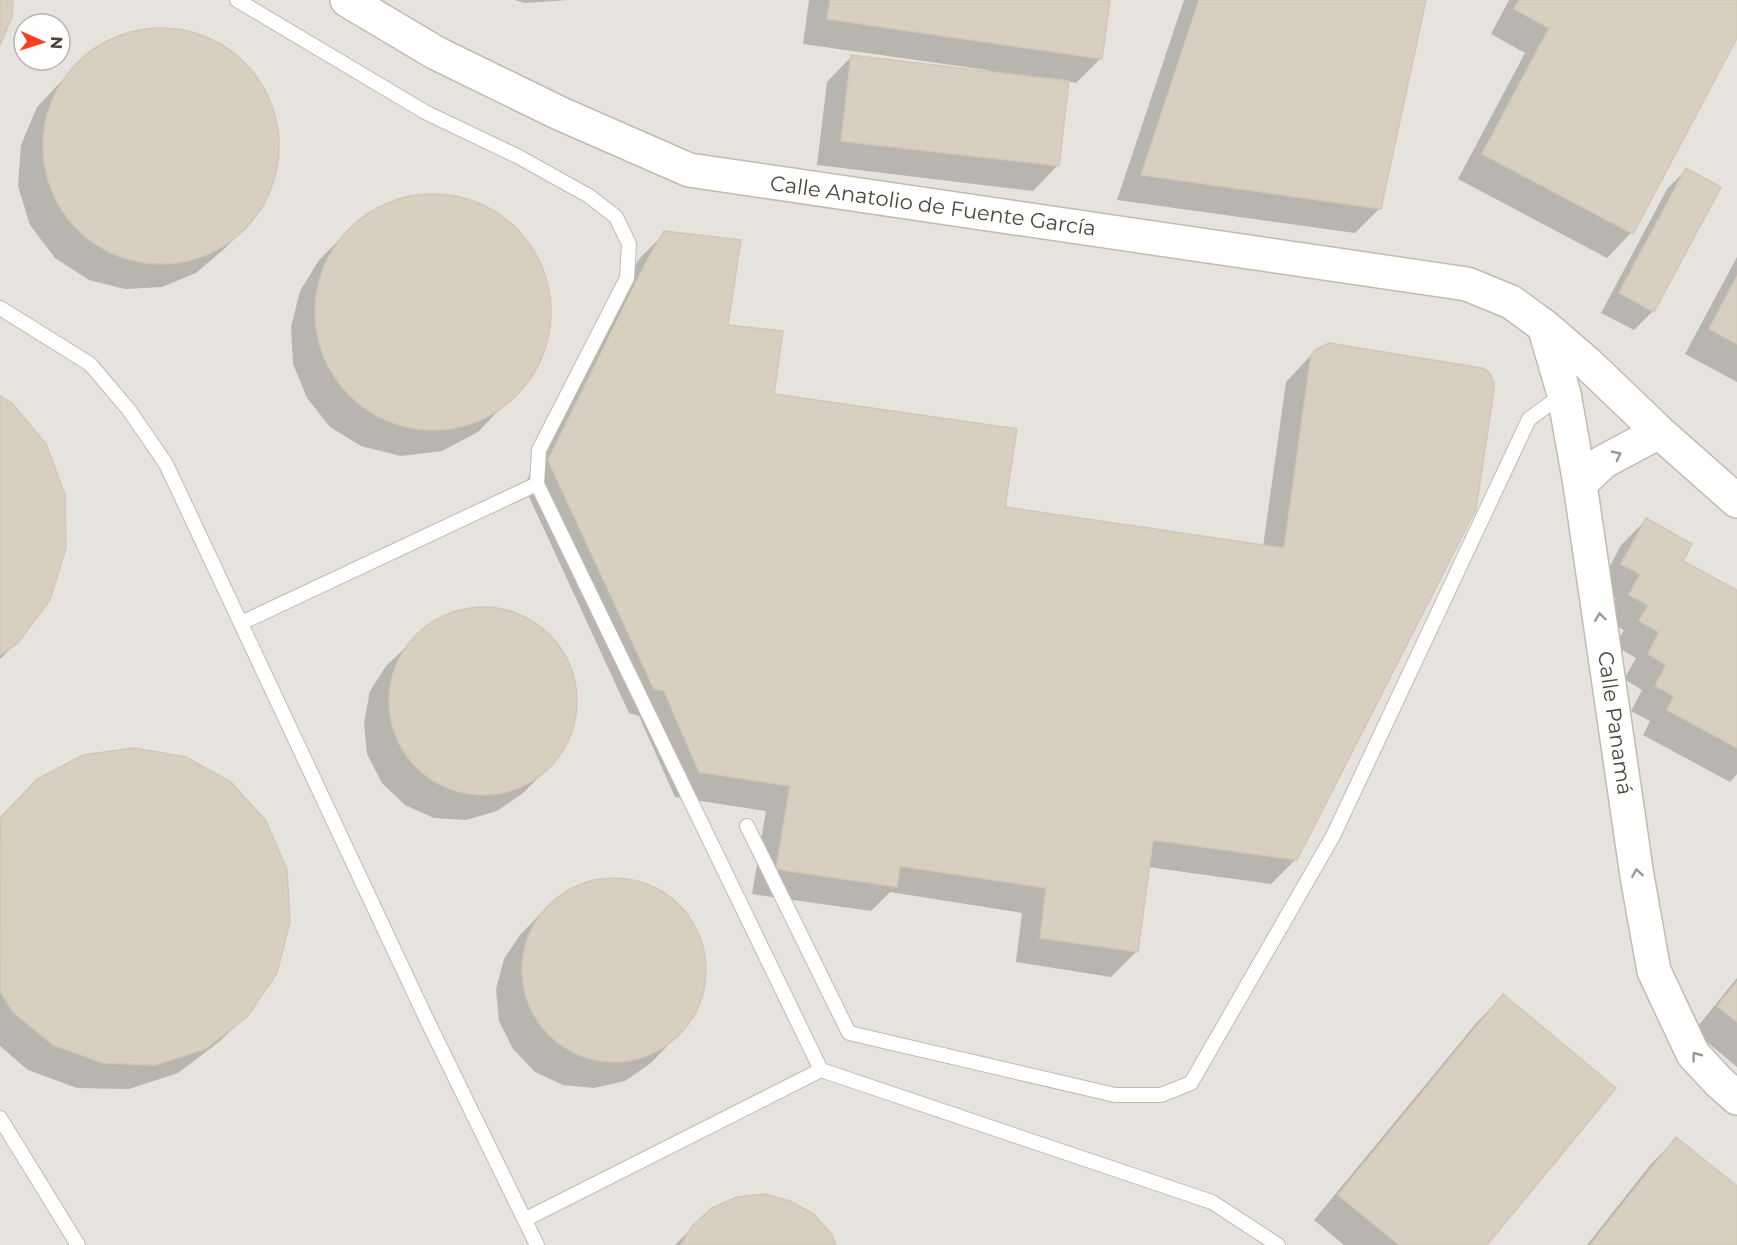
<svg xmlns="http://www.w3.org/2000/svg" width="1737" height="1245" font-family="Montserrat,sans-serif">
  <rect width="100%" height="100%" fill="#f6f3ec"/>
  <path fill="#e6e2dd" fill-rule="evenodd" d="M 0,0 L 1737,0 L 1737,1245 L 0,1245 ZM 24,24 L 60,24 L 60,60 L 24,60 Z"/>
  <path fill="#0003" d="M 515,0 L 569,0 L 525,3 Z
    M 809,0 L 1109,0 L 1101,58 L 1076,83 L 1067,81 L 1057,166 L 1033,191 L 817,165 L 827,82 L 851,57 L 987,73 L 987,70 L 803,44 Z
    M 1184,0 L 1424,0 L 1380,208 L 1355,233 L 1117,200 Z
    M 1509,0 L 1737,0 L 1737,35 L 1631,233 L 1607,258 L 1458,179 L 1525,53 L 1491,34 Z
    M 168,28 L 207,37 L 239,57 L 262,85 L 276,119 L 278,157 L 269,192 L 250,224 L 224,249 L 196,273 L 162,287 L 125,289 L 89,280 L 55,258 L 30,225 L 18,186 L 21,145 L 37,107 L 90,51 L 127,33 Z
    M 1686,170 L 1653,311 L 1634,330 L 1601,313 L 1667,189 Z
    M 444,194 L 480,203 L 514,225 L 538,258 L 550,297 L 548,338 L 532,376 L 478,432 L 442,451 L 401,456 L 361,446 L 330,427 L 307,398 L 293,364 L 291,327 L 300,291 L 319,260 L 345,234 L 373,210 L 407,196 Z
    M 665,233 L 772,395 L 1003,508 L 1263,547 L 1286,382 L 1315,351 L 1296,859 L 1271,884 L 1148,867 L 1136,952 L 1111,977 L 1016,962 L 1022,913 L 890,892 L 871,911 L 752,894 L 766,811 L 675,797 L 639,716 L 629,713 L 524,486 L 621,288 L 640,258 Z
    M 1737,257 L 1737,382 L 1685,354 Z
    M 0,397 L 17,642 L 0,659 Z
    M 1646,520 L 1681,561 L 1737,591 L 1737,774 L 1730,782 L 1643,735 L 1650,721 L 1631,711 L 1642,690 L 1624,679 L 1636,658 L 1615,646 L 1624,630 L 1605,620 L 1616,599 L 1598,589 L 1621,545 Z
    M 490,607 L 519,614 L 544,630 L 563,653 L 574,680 L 576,710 L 567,741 L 549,767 L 523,793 L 497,811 L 466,820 L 434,818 L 405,805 L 382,783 L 367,754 L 364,723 L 370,691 L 386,666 L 434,621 L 461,610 Z
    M 12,806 L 246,1016 L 220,1041 L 178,1073 L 129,1089 L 77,1088 L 28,1070 L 0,1046 L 0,819 Z
    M 624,879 L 652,887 L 676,903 L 694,926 L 704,953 L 704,982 L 695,1012 L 676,1037 L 651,1063 L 625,1081 L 594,1088 L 563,1085 L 535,1072 L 513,1049 L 499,1021 L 496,989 L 504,959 L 520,935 L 545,909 L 568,891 L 595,880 Z
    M 1737,978 L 1737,1067 L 1694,1031 Z
    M 1503,996 L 1485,1245 L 1344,1245 L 1314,1220 L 1478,1021 Z
    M 1676,1139 L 1737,1188 L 1737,1245 L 1587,1245 L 1651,1164 Z
    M 693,1227 L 834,1245 L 675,1245 Z"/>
  <path fill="#d8cfc1" stroke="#d3c7b4" stroke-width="1.5" d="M 0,0 L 13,0 L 12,17 L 0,45 Z
    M 830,0 L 1110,0 L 1102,59 L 827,19 Z
    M 1199,0 L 1426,0 L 1381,209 L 1141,175 Z
    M 1519,0 L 1737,0 L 1737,38 L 1633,234 L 1482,154 L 1549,28 L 1514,9 Z
    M43 146a118 118 0 1 1 236 0a118 118 0 1 1-236 0Z
    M 851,55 L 1069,81 L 1059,166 L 841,141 Z
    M 1686,168 L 1721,187 L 1654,312 L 1619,293 Z
    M315 312a118 118 0 1 1 236 0a118 118 0 1 1-236 0Z
    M 664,231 L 741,240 L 728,325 L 783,331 L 774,394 L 1017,429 L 1005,507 L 1284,548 L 1311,355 L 1315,350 L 1329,343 L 1482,368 L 1488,371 L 1494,382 L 1494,390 L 1476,509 L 1297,860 L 1153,840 L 1138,952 L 1040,938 L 1046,888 L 900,866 L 897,887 L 776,869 L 790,786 L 699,772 L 664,691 L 654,689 L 548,460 L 646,262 Z
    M 1737,276 L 1737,344 L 1709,329 Z
    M 0,396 L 12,403 L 46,444 L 65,495 L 66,548 L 50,600 L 18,643 L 0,655 Z
    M 1646,518 L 1692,544 L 1683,561 L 1737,590 L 1737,748 L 1667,710 L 1674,696 L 1655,686 L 1666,665 L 1648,654 L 1659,632 L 1639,621 L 1648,605 L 1629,595 L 1640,574 L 1621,564 Z
    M389 701a94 94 0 1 1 188 0a94 94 0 1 1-188 0Z
    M 134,748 L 186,757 L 231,782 L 266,821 L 287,870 L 290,922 L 277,973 L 247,1017 L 205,1049 L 155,1065 L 103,1063 L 53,1045 L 13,1012 L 0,991 L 1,817 L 37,779 L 83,755 Z
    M522 970a92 92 0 1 1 184 0a92 92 0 1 1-184 0Z
    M 1737,982 L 1737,1022 L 1717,1006 Z
    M 1503,994 L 1616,1088 L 1487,1245 L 1399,1245 L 1338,1195 Z
    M 1676,1137 L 1737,1186 L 1737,1245 L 1590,1245 Z
    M 764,1194 L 790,1201 L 814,1214 L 832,1235 L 836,1245 L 681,1245 L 692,1226 L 712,1208 L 737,1197 Z"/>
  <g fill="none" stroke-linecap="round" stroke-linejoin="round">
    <defs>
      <path id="service" d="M 237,0 L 425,112 L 519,157 L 589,196 L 616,217 L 629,244 L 627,278 L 539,450 L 537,484 L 821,1070 L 1212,1202 L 1278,1245
        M 0,308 L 90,364 L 129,410 L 166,464 L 425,1016 L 537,1245
        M 241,623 L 537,484
        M 747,826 L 849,1033 L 1115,1095 L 1161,1095 L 1191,1083 L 1333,836 L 1529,419 L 1562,395
        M 0,1118 L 78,1245
        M 526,1219 L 821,1070"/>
      <path id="tertiary" d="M 347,0 L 436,53 L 559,113 L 689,170 L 1467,284 L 1511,302 L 1544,326 L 1587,363 L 1659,432 L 1737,501
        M 1544,326 L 1564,394 L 1580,484 L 1637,876 L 1654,971 L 1693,1054 L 1719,1082 L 1737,1098
        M 1580,484 L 1603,462 L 1659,432"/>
    </defs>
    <use href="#service" stroke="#c2bbae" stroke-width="16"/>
    <use href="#tertiary" stroke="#c2bbae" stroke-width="36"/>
    <use href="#service" stroke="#fff" stroke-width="14"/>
    <use href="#tertiary" stroke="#fff" stroke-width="33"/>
  </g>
  <defs><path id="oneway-chevron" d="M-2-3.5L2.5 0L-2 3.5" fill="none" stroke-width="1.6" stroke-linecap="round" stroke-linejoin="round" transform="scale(1.5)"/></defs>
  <g stroke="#9c9892">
    <use href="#oneway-chevron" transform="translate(1617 455) rotate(-28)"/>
    <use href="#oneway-chevron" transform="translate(1600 617) rotate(-98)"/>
    <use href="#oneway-chevron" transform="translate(1637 873) rotate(-99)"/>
    <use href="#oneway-chevron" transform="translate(1696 1056) rotate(-127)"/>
  </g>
  <g text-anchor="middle" stroke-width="4.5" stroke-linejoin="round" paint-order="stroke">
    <g font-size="21" fill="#4b4439" stroke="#fff">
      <text transform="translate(933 206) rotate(8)" y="7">Calle Anatolio de Fuente García</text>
      <text transform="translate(1615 723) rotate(82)" y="7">Calle Panamá</text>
    </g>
  </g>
  <g transform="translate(42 42) rotate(93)"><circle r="28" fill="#ffffff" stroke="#b7b4b0" stroke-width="1.5"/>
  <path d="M0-4.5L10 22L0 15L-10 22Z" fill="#fc3f1d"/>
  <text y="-9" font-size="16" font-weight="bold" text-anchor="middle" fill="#4b4439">N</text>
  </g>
</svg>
